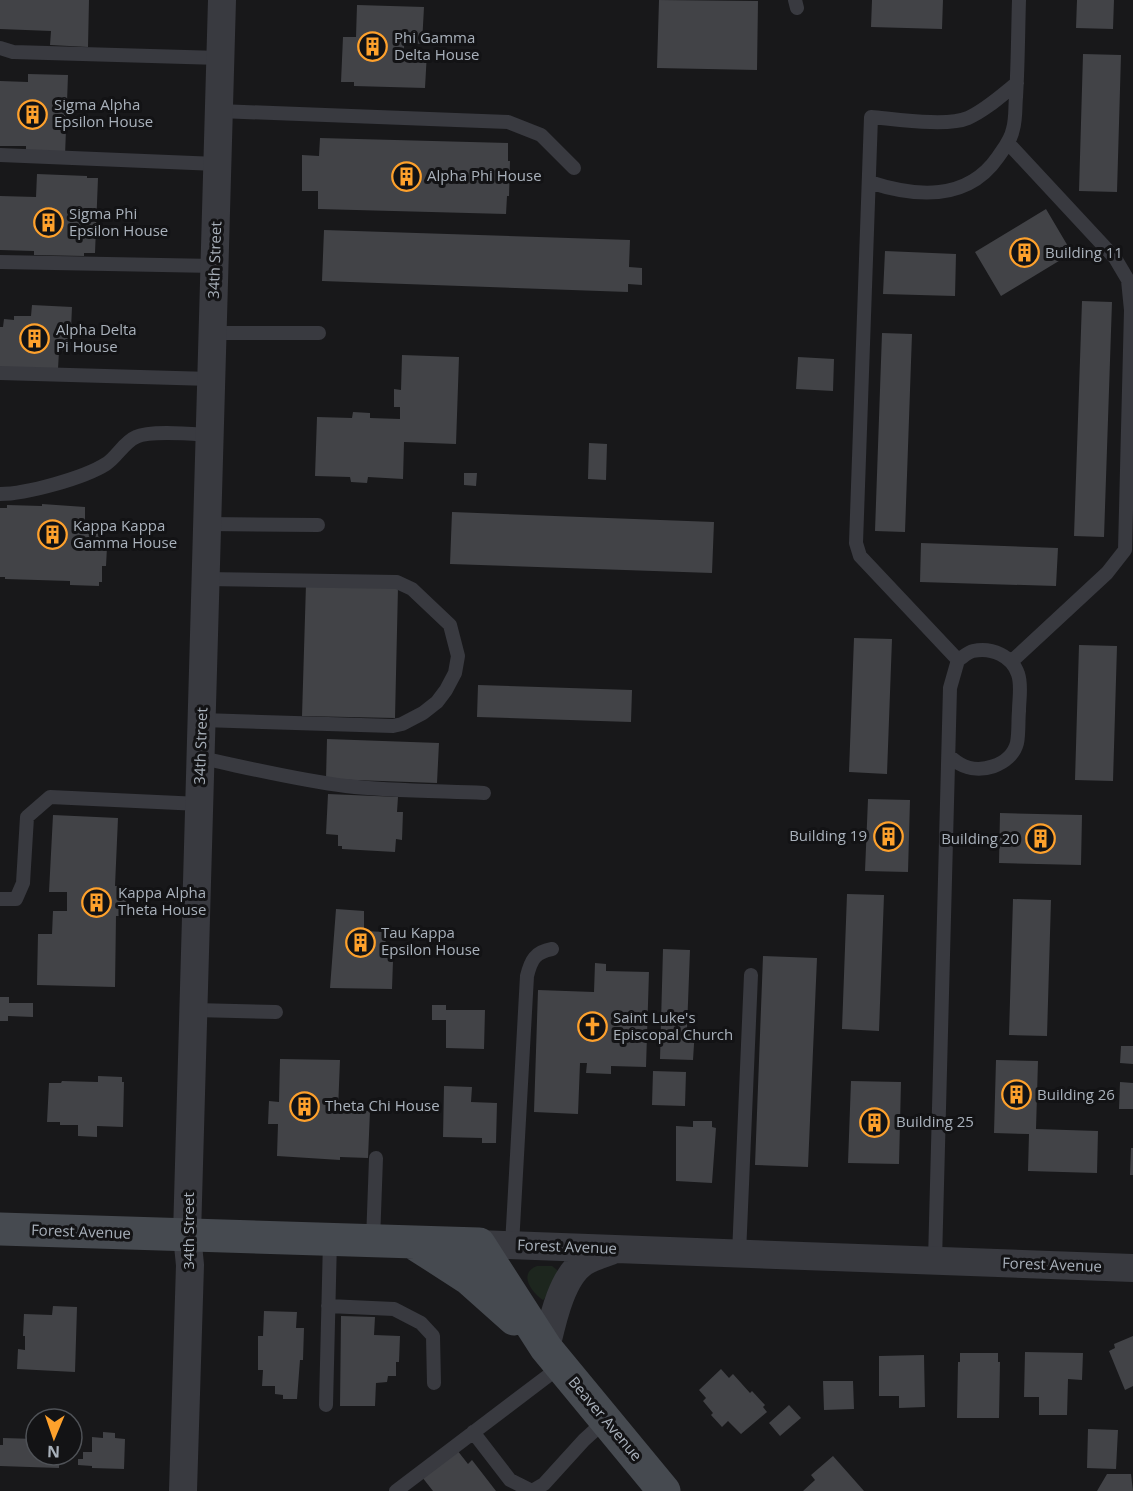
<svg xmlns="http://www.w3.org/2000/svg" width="1133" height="1491" font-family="'Open Sans',sans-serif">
  <rect width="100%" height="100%" fill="#18181a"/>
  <path fill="#1d261e" d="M 537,1266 L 552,1266 L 557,1270 L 557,1275 L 545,1298 L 543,1300 C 531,1292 518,1273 537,1266 Z"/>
  <path fill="#424347" d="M 0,0 L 89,0 L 88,47 L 50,45 L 51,31 L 0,29 Z
    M 659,0 L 758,1 L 757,70 L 657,68 Z
    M 872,0 L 943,0 L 942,29 L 871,27 Z
    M 1077,0 L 1114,0 L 1113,29 L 1076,28 Z
    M 357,5 L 424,7 L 422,44 L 404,43 L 404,51 L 427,52 L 425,88 L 354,86 L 354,82 L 341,82 L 343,37 L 356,37 Z
    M 1083,54 L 1121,55 L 1117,192 L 1079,191 Z
    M 28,74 L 68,75 L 65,156 L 26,155 L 26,146 L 0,146 L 0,81 L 28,82 Z
    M 320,138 L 508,143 L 508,161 L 510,161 L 509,196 L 507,196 L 506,214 L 318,209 L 318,191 L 302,191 L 302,155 L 319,156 Z
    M 37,174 L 87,176 L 87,178 L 98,178 L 95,253 L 84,253 L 84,256 L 34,255 L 34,251 L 0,250 L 0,196 L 36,197 Z
    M 1046,209 L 1072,253 L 1001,296 L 975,252 Z
    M 324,230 L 630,240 L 629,267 L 642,268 L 642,285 L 628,284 L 628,292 L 322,281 Z
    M 885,251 L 956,254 L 955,296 L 883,294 Z
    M 1082,301 L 1112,302 L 1104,537 L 1074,536 Z
    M 32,305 L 72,307 L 70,351 L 59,351 L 58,369 L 0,367 L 0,327 L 3,327 L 4,319 L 14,320 L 14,316 L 31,316 Z
    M 882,333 L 912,334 L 905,532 L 875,531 Z
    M 402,355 L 459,357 L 456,444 L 404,442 L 403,479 L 368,477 L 367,483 L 351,482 L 350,477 L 315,476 L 317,417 L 352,418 L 353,412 L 370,413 L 370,418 L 400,419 L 400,407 L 394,407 L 394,389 L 401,390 Z
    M 798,357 L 834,359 L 833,391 L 796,389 Z
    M 589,443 L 607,444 L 606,480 L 588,479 Z
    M 464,473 L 477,473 L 476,486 L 464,485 Z
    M 42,504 L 85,507 L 85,523 L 103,523 L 103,547 L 107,547 L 106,566 L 102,566 L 102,582 L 99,582 L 99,586 L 70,585 L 70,581 L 5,579 L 5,577 L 0,577 L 0,508 L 7,508 L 7,505 L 42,506 Z
    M 452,512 L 714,522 L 712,573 L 450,564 Z
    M 921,543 L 1058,548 L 1056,586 L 920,582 Z
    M 306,584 L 398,587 L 395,718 L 302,716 Z
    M 854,638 L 892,639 L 887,774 L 849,772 Z
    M 1079,645 L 1117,646 L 1113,781 L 1075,780 Z
    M 478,685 L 632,690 L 631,722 L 477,717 Z
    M 327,739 L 439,743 L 437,783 L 326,779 Z
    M 328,794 L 398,797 L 397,812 L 403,812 L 402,840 L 396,839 L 395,852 L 342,849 L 342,846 L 338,846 L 338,835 L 326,834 Z
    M 868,799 L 910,800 L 908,872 L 865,871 Z
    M 1000,813 L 1082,815 L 1081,865 L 999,863 Z
    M 53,815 L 118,818 L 115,886 L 127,887 L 126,916 L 116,916 L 115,987 L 37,985 L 38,934 L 52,934 L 53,911 L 67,911 L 67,892 L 49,892 Z
    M 847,894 L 884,895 L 879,1031 L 842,1029 Z
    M 1013,899 L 1051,900 L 1047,1036 L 1009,1035 Z
    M 336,909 L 364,911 L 364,931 L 386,932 L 385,952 L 392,953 L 393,961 L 392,989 L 330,988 Z
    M 663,949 L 690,950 L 687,1029 L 695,1029 L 693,1060 L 660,1059 Z
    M 763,956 L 817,958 L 808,1167 L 755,1165 Z
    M 595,963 L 606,964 L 606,971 L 649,972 L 646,1067 L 611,1066 L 611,1074 L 586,1073 L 587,1063 L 580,1063 L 578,1114 L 534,1112 L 538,990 L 594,992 Z
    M 0,997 L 9,997 L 9,1003 L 33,1003 L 33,1017 L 8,1016 L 8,1021 L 0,1021 Z
    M 432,1005 L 446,1005 L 446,1010 L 485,1010 L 484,1049 L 446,1048 L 446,1020 L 432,1020 Z
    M 1121,1046 L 1133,1046 L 1133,1064 L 1120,1063 Z
    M 280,1059 L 340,1060 L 338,1110 L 370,1111 L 368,1158 L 340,1157 L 340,1160 L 277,1156 L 278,1124 L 268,1124 L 269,1101 L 279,1102 Z
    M 996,1060 L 1038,1061 L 1036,1129 L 1098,1131 L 1097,1173 L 1028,1171 L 1029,1134 L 994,1133 Z
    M 653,1071 L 686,1072 L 685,1106 L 652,1105 Z
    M 98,1076 L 122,1077 L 122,1082 L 124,1082 L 123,1127 L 97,1126 L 97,1137 L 78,1136 L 78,1125 L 60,1125 L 60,1122 L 47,1122 L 49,1083 L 61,1083 L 62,1081 L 98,1082 Z
    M 851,1081 L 901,1082 L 899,1164 L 848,1163 Z
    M 1120,1082 L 1133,1083 L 1133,1109 L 1119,1109 Z
    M 444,1086 L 472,1087 L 471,1102 L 497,1103 L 496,1143 L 482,1143 L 482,1138 L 443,1137 Z
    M 693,1121 L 712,1121 L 712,1127 L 716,1128 L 712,1183 L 676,1181 L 676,1126 L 693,1127 Z
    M 1131,1148 L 1133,1148 L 1133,1175 L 1130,1175 Z
    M 53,1306 L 77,1307 L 75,1372 L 17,1369 L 18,1349 L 25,1350 L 25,1336 L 23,1336 L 24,1314 L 52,1315 Z
    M 264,1311 L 297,1312 L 296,1328 L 304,1328 L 303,1360 L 300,1360 L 297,1399 L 283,1399 L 283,1395 L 275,1394 L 275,1386 L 262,1386 L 263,1370 L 258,1370 L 258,1336 L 263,1336 Z
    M 341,1316 L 375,1317 L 374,1335 L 400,1336 L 399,1362 L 396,1362 L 396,1376 L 388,1376 L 387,1382 L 376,1383 L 375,1406 L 340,1406 Z
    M 1133,1336 L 1133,1386 L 1125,1390 L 1109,1351 L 1115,1348 L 1114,1344 Z
    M 1025,1352 L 1083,1353 L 1082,1380 L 1068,1379 L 1067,1415 L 1039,1415 L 1039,1397 L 1024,1397 Z
    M 960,1353 L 998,1353 L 998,1362 L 1000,1362 L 999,1418 L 957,1418 L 958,1362 L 960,1362 Z
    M 924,1355 L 925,1407 L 899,1408 L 899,1396 L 879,1396 L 879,1356 Z
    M 721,1369 L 729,1378 L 733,1374 L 750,1393 L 752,1391 L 765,1405 L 763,1407 L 767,1412 L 741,1434 L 728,1421 L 722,1427 L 711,1415 L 713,1413 L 703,1401 L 706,1398 L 699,1390 Z
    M 823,1381 L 853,1381 L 854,1409 L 824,1410 Z
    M 789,1405 L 801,1418 L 780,1436 L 769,1423 Z
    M 1088,1429 L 1118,1430 L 1116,1469 L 1087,1468 Z
    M 103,1432 L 115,1433 L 115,1438 L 125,1439 L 124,1469 L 92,1468 L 92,1466 L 78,1465 L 78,1459 L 83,1459 L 83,1452 L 92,1452 L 92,1437 L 103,1438 Z
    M 3,1438 L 36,1439 L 36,1455 L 59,1455 L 59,1468 L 0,1466 L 0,1445 L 3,1445 Z
    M 457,1450 L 468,1464 L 472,1460 L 496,1491 L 433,1491 L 422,1477 Z
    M 833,1456 L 864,1491 L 803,1491 L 815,1480 L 811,1475 Z
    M 1107,1474 L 1131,1474 L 1133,1491 L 1097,1491 Z"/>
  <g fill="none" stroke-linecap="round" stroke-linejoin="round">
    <path stroke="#393a40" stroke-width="14" d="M 795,0 L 797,8
      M 0,48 L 13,52 L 220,58
      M 219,111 L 508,122 L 541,135 L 574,168
      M 1008,143 L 1115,258 L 1128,280 L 1131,310 L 1125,550 L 1107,573 L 1012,661
      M 0,155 L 217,164
      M 869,182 C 915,197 967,202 998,157 C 1004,148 1011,140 1013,129 C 1016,119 1015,107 1016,97 C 1018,65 1018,32 1019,0
      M 0,262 L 215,266
      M 213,333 L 319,333
      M 0,373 L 211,379
      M 0,494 C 26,494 84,478 106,464 C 117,457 124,442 136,437 C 150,430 193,434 210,435
      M 207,524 L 318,525
      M 958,660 L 860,556 L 856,543 L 871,117 C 895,119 947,127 968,118 C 986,110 1002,95 1017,83
      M 202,720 L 393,726 L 402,724 L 423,713 L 437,702 L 446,690 L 455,673 L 458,656 L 450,625 L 412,589 L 397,582 L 206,579
      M 201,758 C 249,768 297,780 346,786 C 392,791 438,791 484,793
      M 0,899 L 16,899 L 23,883 L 27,817 L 50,797 L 200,804
      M 194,1010 L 276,1012
      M 373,1241 L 376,1158
      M 512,1245 L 527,976 C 531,960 535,952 552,949
      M 739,1254 L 751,975
      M 935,1261 L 950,688 L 958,660 C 963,657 968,652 973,651 C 992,647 1012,656 1018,674 C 1022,685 1019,699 1019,711 C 1018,721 1019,733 1017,743 C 1011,766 979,775 960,764 C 956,762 952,758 949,756
      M 328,1306 L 394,1309 L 421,1323 L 433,1336 L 434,1383
      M 326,1405 L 330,1240
      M 473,1432 L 510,1480 L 532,1491 L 544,1484 L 584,1440 L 606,1420
      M 396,1491 L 561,1366"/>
    <path stroke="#393a40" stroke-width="28" d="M 479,1244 L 1133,1268
      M 546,1348 C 552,1323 561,1277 584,1262 C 592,1257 603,1254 611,1251
      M 183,1491 L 190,1265 L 187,1235 L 222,0"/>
    <path stroke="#464a50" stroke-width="33" d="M 0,1229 L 479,1244 L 546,1348 L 664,1491
      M 412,1242 L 468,1278 L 514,1319"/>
  </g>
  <defs>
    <symbol id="building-ring" viewBox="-11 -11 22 22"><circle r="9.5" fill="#131315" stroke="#fea12c" stroke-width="1.5"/><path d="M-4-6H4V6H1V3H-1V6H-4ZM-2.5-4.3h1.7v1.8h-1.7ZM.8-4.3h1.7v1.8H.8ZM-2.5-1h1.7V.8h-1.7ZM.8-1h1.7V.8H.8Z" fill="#fea12c"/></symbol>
    <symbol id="church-ring" viewBox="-11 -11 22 22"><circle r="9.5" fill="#131315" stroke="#fea12c" stroke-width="1.5"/><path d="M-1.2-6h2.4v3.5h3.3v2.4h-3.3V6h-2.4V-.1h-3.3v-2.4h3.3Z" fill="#fea12c"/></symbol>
  </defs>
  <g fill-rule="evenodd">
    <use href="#building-ring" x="356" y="30" width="33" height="33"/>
    <use href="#building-ring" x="16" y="98" width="33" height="33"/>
    <use href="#building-ring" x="390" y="160" width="33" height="33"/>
    <use href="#building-ring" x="32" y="206" width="33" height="33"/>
    <use href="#building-ring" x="1008" y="236" width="33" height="33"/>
    <use href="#building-ring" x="18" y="322" width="33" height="33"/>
    <use href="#building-ring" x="36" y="518" width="33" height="33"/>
    <use href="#building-ring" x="872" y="820" width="33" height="33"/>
    <use href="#building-ring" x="1024" y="822" width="33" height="33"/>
    <use href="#building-ring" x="80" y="886" width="33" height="33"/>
    <use href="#building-ring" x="344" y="926" width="33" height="33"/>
    <use href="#church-ring" x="576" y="1010" width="33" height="33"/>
    <use href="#building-ring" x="1000" y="1078" width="33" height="33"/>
    <use href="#building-ring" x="288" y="1090" width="33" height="33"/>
    <use href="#building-ring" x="858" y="1106" width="33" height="33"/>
  </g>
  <g text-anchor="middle" stroke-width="6" stroke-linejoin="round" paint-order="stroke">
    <g font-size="15" fill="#a9b1bb" stroke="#131315" text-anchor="start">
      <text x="394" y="43">Phi Gamma<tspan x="394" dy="17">Delta House</tspan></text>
      <text x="54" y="110">Sigma Alpha<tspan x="54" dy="17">Epsilon House</tspan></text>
      <text x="427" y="181">Alpha Phi House</text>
      <text x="69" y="219">Sigma Phi<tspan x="69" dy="17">Epsilon House</tspan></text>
      <text x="1045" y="258">Building 11</text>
      <text x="56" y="335">Alpha Delta<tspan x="56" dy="17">Pi House</tspan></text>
      <text x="73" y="531">Kappa Kappa<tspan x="73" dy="17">Gamma House</tspan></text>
      <text x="867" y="841" text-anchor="end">Building 19</text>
      <text x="1019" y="844" text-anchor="end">Building 20</text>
      <text x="118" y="898">Kappa Alpha<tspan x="118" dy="17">Theta House</tspan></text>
      <text x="381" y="938">Tau Kappa<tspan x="381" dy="17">Epsilon House</tspan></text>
      <text x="613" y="1023">Saint Luke's<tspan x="613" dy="17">Episcopal Church</tspan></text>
      <text x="1037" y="1100">Building 26</text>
      <text x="325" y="1111">Theta Chi House</text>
      <text x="896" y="1127">Building 25</text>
    </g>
    <g font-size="15" fill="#a9b1bb" stroke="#131315">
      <text transform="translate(215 260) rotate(-88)" y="5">34th Street</text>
      <text transform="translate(201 746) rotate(-88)" y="5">34th Street</text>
      <text transform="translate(189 1231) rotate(-90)" y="5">34th Street</text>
      <text transform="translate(81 1232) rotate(2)" y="5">Forest Avenue</text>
      <text transform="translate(567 1247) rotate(2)" y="5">Forest Avenue</text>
      <text transform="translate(1052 1265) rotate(2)" y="5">Forest Avenue</text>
      <text transform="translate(605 1419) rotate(50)" y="5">Beaver Avenue</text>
    </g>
  </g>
  <g transform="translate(54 1437) rotate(182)"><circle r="28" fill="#131315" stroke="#4f5257" stroke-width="1.5"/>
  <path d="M0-4.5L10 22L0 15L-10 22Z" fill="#fea12c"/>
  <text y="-9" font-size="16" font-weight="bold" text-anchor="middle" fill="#a9b1bb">N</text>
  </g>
</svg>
